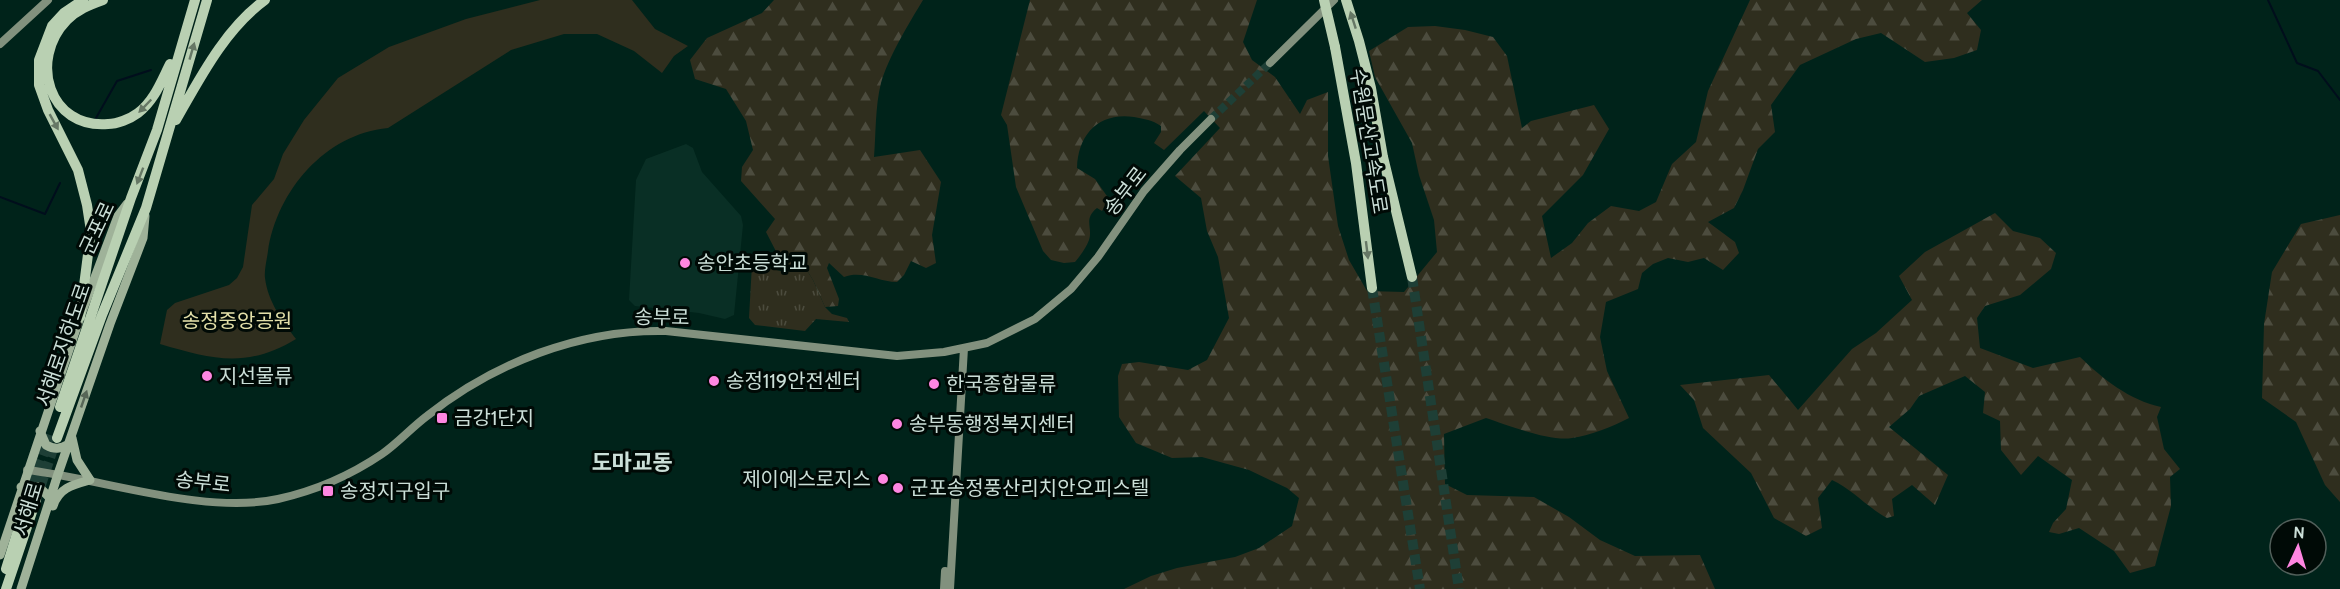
<svg xmlns="http://www.w3.org/2000/svg" width="2340" height="589" font-family="Cabin,'Noto Sans KR',sans-serif">
  <defs>
    <pattern id="grass-tufts" width="24" height="20" patternUnits="userSpaceOnUse" patternTransform="scale(1.5)"><rect width="24" height="20" fill="#2f2e1e"/><path d="M3 7l-1-3M5 7V3M7 7l1-3M15 17l-1-3M17 17v-4M19 17l1-3" fill="none" stroke="#4c4c3e"/></pattern>
    <pattern id="forest-firs" width="22" height="20" patternUnits="userSpaceOnUse" patternTransform="scale(1.5)"><rect width="22" height="20" fill="#2f2e1e"/><path d="M5 1l3.5 6h-7zM16 11l3.5 6h-7z" fill="#4c4c3e"/></pattern>
  </defs>
  <rect width="100%" height="100%" fill="#00231a"/>
  <path fill="#092f25" d="M 686,144 L 693,148 L 702,172 L 741,216 L 743,225 L 734,315 L 725,319 L 699,313 L 635,306 L 629,300 L 636,180 L 646,159 Z"/>
  <path fill="url(#grass-tufts)" d="M 781,261 L 801,261 L 813,280 L 825,307 L 832,314 L 847,318 L 849,322 L 816,319 L 805,331 L 755,325 L 749,318 L 752,264 L 785,272 L 781,269 Z"/>
  <path fill="url(#forest-firs)" d="M 774,0 L 923,0 C 909,23 888,58 881,83 C 875,107 876,133 874,157 L 920,150 L 941,182 L 932,235 L 936,263 L 926,268 L 911,261 L 904,275 L 897,282 C 878,282 863,270 844,277 L 829,263 L 827,268 L 839,299 L 838,306 L 825,307 L 813,280 L 801,261 L 781,261 L 766,232 L 775,219 L 741,181 L 742,167 L 753,150 L 746,121 L 726,89 L 695,79 L 690,60 L 707,38 L 762,13 Z
    M 1030,0 L 1257,0 L 1243,42 L 1252,60 L 1275,77 L 1300,114 L 1307,100 L 1328,92 L 1328,156 L 1338,226 L 1349,260 L 1367,291 L 1404,292 L 1437,252 L 1434,220 L 1419,175 L 1412,143 L 1375,77 L 1369,51 L 1408,27 L 1435,26 L 1465,30 L 1493,37 L 1507,56 L 1522,128 L 1531,121 L 1594,105 L 1609,129 L 1583,175 L 1542,216 L 1551,258 L 1572,243 L 1588,223 L 1611,206 L 1639,211 L 1656,202 L 1672,164 L 1696,142 L 1708,91 L 1750,0 L 1982,0 L 1967,13 L 1981,30 L 1977,50 L 1954,58 L 1925,62 L 1881,33 L 1856,39 L 1800,65 L 1771,105 L 1775,132 L 1758,149 L 1743,190 L 1734,208 L 1708,222 L 1735,242 L 1739,253 L 1723,270 L 1704,258 L 1688,262 L 1668,258 L 1653,264 L 1642,273 L 1638,289 L 1606,302 L 1600,337 L 1607,371 L 1629,418 C 1612,427 1591,435 1572,438 C 1551,442 1507,425 1486,418 L 1444,434 L 1445,484 L 1467,495 L 1534,497 L 1569,517 L 1600,540 L 1635,556 L 1700,555 L 1715,589 L 1124,589 L 1151,576 L 1177,568 L 1235,557 L 1259,548 L 1292,526 L 1299,498 L 1287,488 L 1249,470 L 1202,457 L 1172,458 L 1136,443 L 1119,417 L 1118,376 L 1122,364 L 1139,362 L 1188,370 L 1207,360 L 1229,318 L 1218,257 L 1207,231 L 1201,198 L 1175,176 L 1220,128 L 1204,111 L 1164,150 L 1154,143 L 1161,132 L 1161,126 C 1152,120 1145,119 1134,117 C 1099,112 1078,134 1077,168 L 1095,179 L 1109,199 L 1102,211 L 1097,208 C 1083,219 1093,227 1089,240 C 1086,248 1080,256 1075,262 L 1064,263 L 1051,260 L 1043,251 L 1016,187 L 1007,125 L 1001,115 Z
    M 1995,213 L 2013,231 L 2040,238 L 2056,253 L 2051,269 L 2020,295 L 1985,306 L 1977,318 L 1980,348 L 2033,368 L 2080,357 C 2103,379 2129,400 2161,407 L 2157,417 L 2164,449 L 2180,469 L 2170,477 L 2171,506 L 2155,566 L 2130,573 L 2114,551 L 2079,528 L 2059,534 L 2049,532 L 2053,523 L 2066,509 L 2072,480 L 2038,456 L 2021,475 L 2001,450 L 2000,421 L 1983,413 L 1985,392 L 1965,376 L 1919,396 L 1910,409 L 1889,427 L 1948,475 L 1935,505 L 1912,485 L 1892,499 L 1894,516 L 1887,518 C 1867,507 1853,490 1832,480 L 1818,498 L 1822,528 L 1806,536 L 1774,518 L 1751,473 L 1703,428 L 1694,400 L 1680,385 L 1769,375 L 1798,410 L 1852,349 L 1876,333 L 1912,300 L 1899,276 L 1925,252 Z
    M 2340,215 L 2340,502 L 2325,485 L 2296,422 L 2262,398 L 2264,324 L 2272,272 L 2301,224 Z"/>
  <path fill="#2f2e1e" d="M 540,0 L 632,0 L 655,29 L 688,46 L 674,56 L 662,73 L 634,51 L 597,34 L 564,34 L 511,50 L 388,128 C 325,134 277,191 268,251 C 267,259 264,270 265,278 C 268,302 282,320 296,339 C 247,369 211,359 160,344 L 167,310 L 175,303 L 229,285 L 237,278 L 243,267 L 252,205 L 274,179 L 283,154 L 304,120 L 338,78 L 389,47 L 466,19 Z"/>
  <g fill="none" stroke-linecap="round" stroke-linejoin="round">
    <path stroke="#000e1c" stroke-width="2" d="M 2268,0 L 2297,63 L 2318,71 L 2340,100
      M 96,118 L 117,81 L 151,70
      M 0,197 L 45,214 L 60,183"/>
    <path stroke="#1e3f36" stroke-width="8" stroke-dasharray="8 4" stroke-linecap="butt" d="M 1211,119 L 1270,63"/>
    <path stroke="#1e3f36" stroke-width="10" stroke-dasharray="10 5" stroke-linecap="butt" d="M 1412,277 L 1459,589
      M 1372,288 L 1420,589
      M 28,498 L 50,435
      M 36,500 L 53,449"/>
    <path stroke="#82917e" stroke-width="8" d="M 0,44 L 48,0
      M 1270,63 L 1334,0
      M 27,470 C 103,479 204,515 278,499 C 314,491 351,475 382,454 C 398,443 411,428 427,416 C 494,363 580,329 666,331 L 897,356 L 944,352 L 987,343 L 1035,319 L 1071,289 L 1098,257 L 1144,191 L 1180,150 L 1211,119
      M 944,589 L 945,571
      M 950,589 L 964,348"/>
    <path stroke="#9fb299" stroke-width="9" d="M 40,431 L 46,445 C 55,450 60,449 69,444
      M 21,487 L 39,487 L 50,498
      M 53,506 C 59,488 72,485 90,480 L 77,460 L 72,438
      M 0,555 L 80,317 L 118,216 L 127,204
      M 21,589 L 58,474 L 110,324 L 143,238 L 145,216"/>
    <path stroke="#b9d0b2" stroke-width="10" d="M 103,0 C 89,5 77,10 67,20 C 28,60 49,129 108,124 C 117,124 130,119 138,113 C 154,101 161,82 170,64
      M 1346,0 L 1359,41 L 1371,88 L 1383,157 L 1412,277
      M 1335,47 L 1356,163 L 1372,288
      M 176,120 C 200,78 225,29 265,0
      M 80,317 L 91,231 L 87,205 L 78,170 L 48,110 L 39,85 L 39,60 L 52,26 L 64,13 L 83,0
      M 60,407 L 131,198 L 157,130 L 195,0
      M 57,438 L 102,315 L 146,208 L 207,0
      M 6,569 L 28,498
      M 6,589 L 36,500"/>
    <path stroke="#b9d0b2" stroke-width="10" d="M 1324,0 L 1335,47"/>
  </g>
  <defs><path id="oneway-solid" d="M-6-.8H1V-3.2L6.5 0L1 3.2V.8H-6Z" transform="scale(1.5)"/></defs>
  <g fill="#667765">
    <use href="#oneway-solid" transform="translate(1353 20) rotate(-108)"/>
    <use href="#oneway-solid" transform="translate(192 51) rotate(-74)"/>
    <use href="#oneway-solid" transform="translate(145 106) rotate(134)"/>
    <use href="#oneway-solid" transform="translate(54 122) rotate(61)"/>
    <use href="#oneway-solid" transform="translate(140 176) rotate(111)"/>
    <use href="#oneway-solid" transform="translate(1367 250) rotate(83)"/>
  </g>
  <use fill="#576657" href="#oneway-solid" transform="translate(84 399) rotate(-71)"/>
  <g fill="#fe86e1" stroke="#000a06" stroke-width="2">
    <circle cx="685" cy="263" r="6"/>
    <circle cx="207" cy="376" r="6"/>
    <circle cx="714" cy="381" r="6"/>
    <circle cx="934" cy="384" r="6"/>
    <rect x="436" y="412" width="12" height="12" rx="3"/>
    <circle cx="897" cy="424" r="6"/>
    <circle cx="883" cy="479" r="6"/>
    <circle cx="898" cy="488" r="6"/>
    <rect x="322" y="485" width="12" height="12" rx="3"/>
  </g>
  <g text-anchor="middle" stroke-width="6" stroke-linejoin="round" paint-order="stroke">
    <g font-size="20" fill="#cbdfd8" stroke="#000a06">
      <text transform="translate(1369 141) rotate(81)" y="7">수원문산고속도로</text>
      <text transform="translate(1125 191) rotate(-52)" y="7">송부로</text>
      <text transform="translate(97 228) rotate(-65)" y="7">군포로</text>
      <text transform="translate(662 317) rotate(1)" y="7">송부로</text>
      <text transform="translate(63 345) rotate(-71)" y="7">서해로지하도로</text>
      <text transform="translate(203 482) rotate(6)" y="7">송부로</text>
      <text transform="translate(28 509) rotate(-73)" y="7">서해로</text>
    </g>
    <g font-size="20" fill="#cbdfd8" stroke="#000a06" text-anchor="start">
      <text x="697" y="270">송안초등학교</text>
      <text x="219" y="383">지선물류</text>
      <text x="726" y="388">송정119안전센터</text>
      <text x="946" y="391">한국종합물류</text>
      <text x="454" y="425">금강1단지</text>
      <text x="909" y="431">송부동행정복지센터</text>
      <text x="871" y="486" text-anchor="end">제이에스로지스</text>
      <text x="910" y="495">군포송정풍산리치안오피스텔</text>
      <text x="340" y="498">송정지구입구</text>
    </g>
    <g font-size="20" fill="#e3e0a9" stroke="#000a06">
      <text x="237" y="328">송정중앙공원</text>
    </g>
    <g font-size="22" font-weight="bold" fill="#cbdfd8" stroke="#000a06">
      <text x="632" y="470">도마교동</text>
    </g>
  </g>
  <g transform="translate(2298 547) rotate(4)"><circle r="28" fill="#000a06" stroke="#515f5a" stroke-width="1.5"/>
  <path d="M0-4.5L10 22L0 15L-10 22Z" fill="#fe86e1"/>
  <text y="-9" font-size="16" font-weight="bold" text-anchor="middle" fill="#cbdfd8">N</text>
  </g>
</svg>
